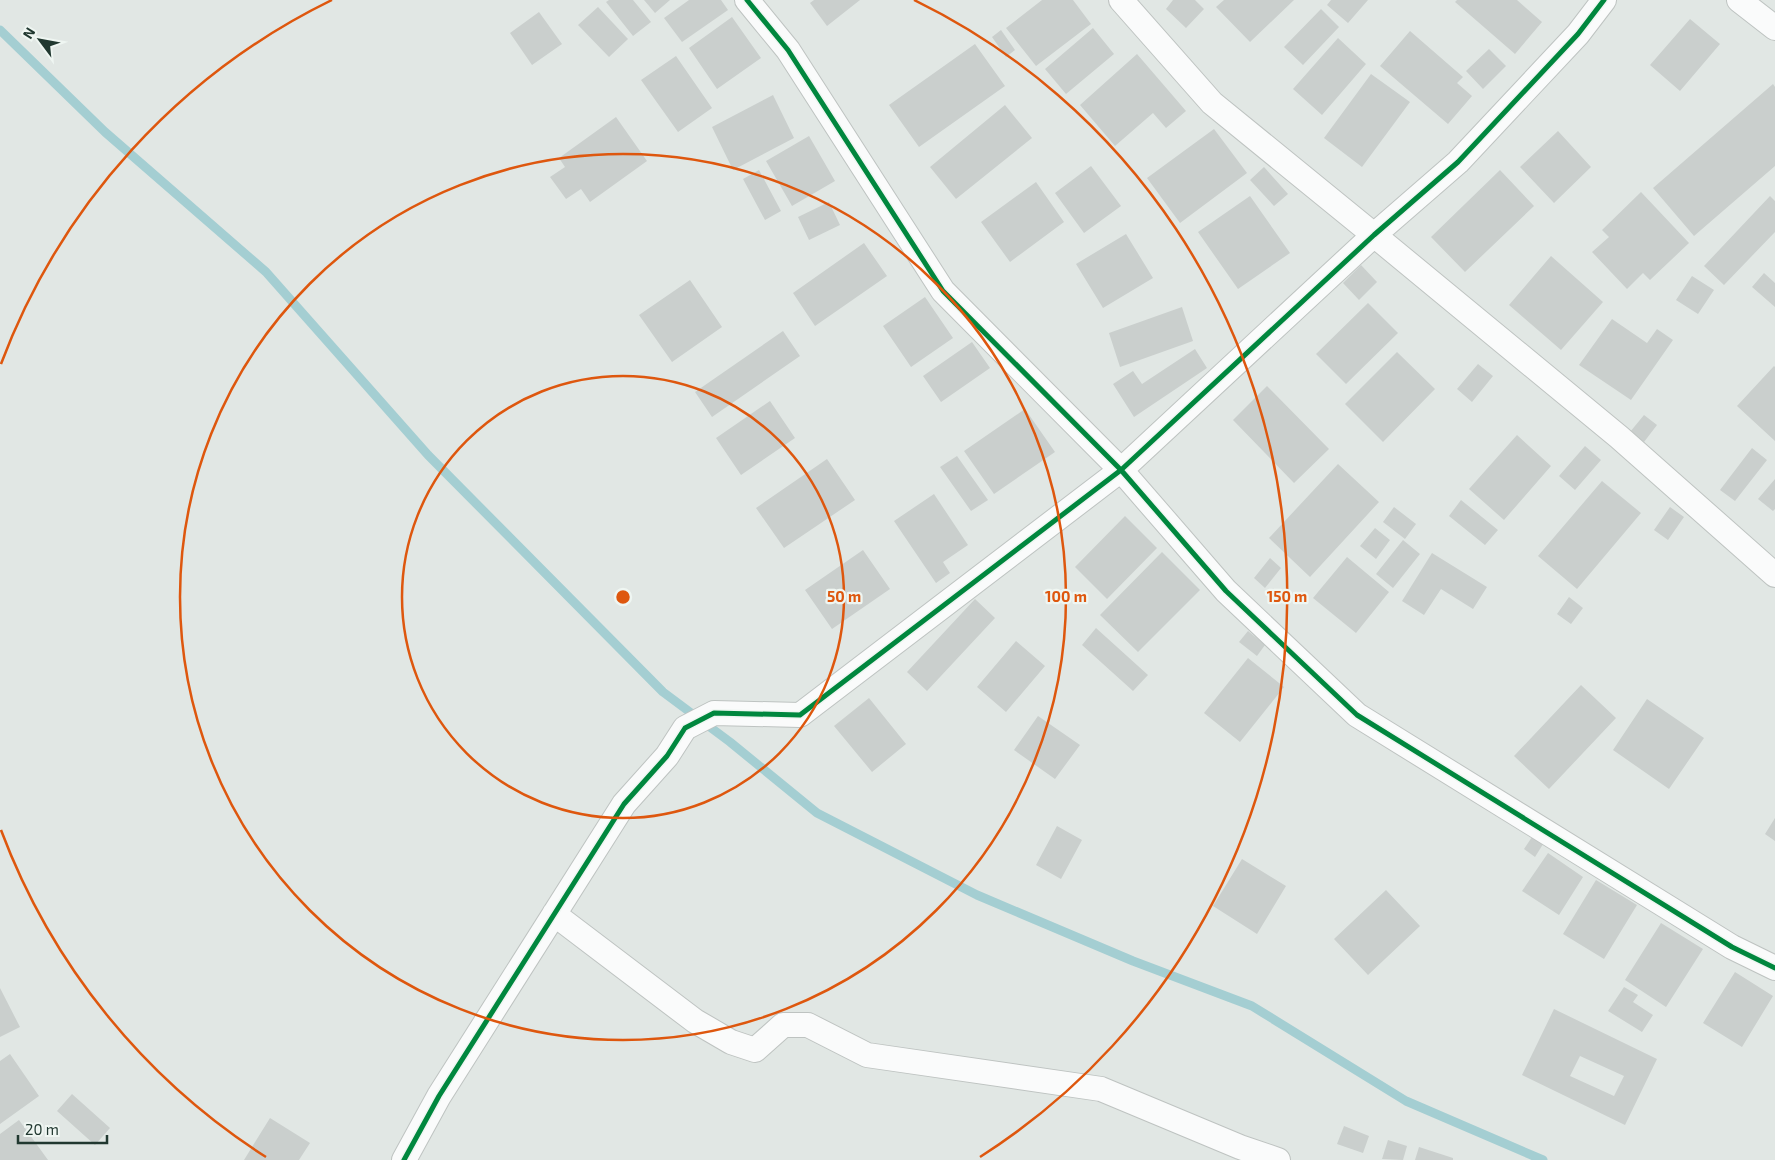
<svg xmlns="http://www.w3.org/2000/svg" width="1775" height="1160" font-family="'Exo 2',sans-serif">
  <rect width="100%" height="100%" fill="#e1e7e4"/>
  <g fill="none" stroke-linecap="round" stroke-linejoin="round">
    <path stroke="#a4ced2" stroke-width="9" d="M 0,30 L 105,132 L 266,272 L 428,455 L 663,692 L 730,742 L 817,813 L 977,895 L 1133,961 L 1252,1006 L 1406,1101 L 1543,1160"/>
  </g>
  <path fill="#cacfcd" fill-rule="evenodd" d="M 609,0 L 633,0 L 651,22 L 633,36 L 606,2 Z
    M 644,0 L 670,0 L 655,13 Z
    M 689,0 L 721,0 L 728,10 L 682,42 L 664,18 Z
    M 814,0 L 860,0 L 827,26 L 810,3 Z
    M 1042,0 L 1073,0 L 1091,24 L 1036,66 L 1006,28 Z
    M 1173,0 L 1195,0 L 1204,9 L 1186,28 L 1166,9 Z
    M 1224,0 L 1294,0 L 1250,42 L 1216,7 Z
    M 1331,0 L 1368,0 L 1348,23 L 1327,5 Z
    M 1457,0 L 1517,0 L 1542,22 L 1515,54 L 1455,2 Z
    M 598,7 L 628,39 L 609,57 L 578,25 Z
    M 1321,9 L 1339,27 L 1303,65 L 1284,47 Z
    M 539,12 L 562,44 L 532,65 L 510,33 Z
    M 732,17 L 761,58 L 717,89 L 689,48 Z
    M 1690,19 L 1720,44 L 1680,91 L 1650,65 Z
    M 1093,28 L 1114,54 L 1066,94 L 1045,69 Z
    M 1001,30 L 1015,50 L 1006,57 L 992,37 Z
    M 1410,31 L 1463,77 L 1457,83 L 1472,96 L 1448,124 L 1380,66 Z
    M 1338,38 L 1366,64 L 1322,115 L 1293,89 Z
    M 975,44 L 1005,86 L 919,147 L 889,105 Z
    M 1489,49 L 1506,66 L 1483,89 L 1466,71 Z
    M 1137,54 L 1186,111 L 1166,128 L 1153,113 L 1115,146 L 1080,105 Z
    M 676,56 L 712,108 L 678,132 L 641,80 Z
    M 1371,74 L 1410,102 L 1362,167 L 1324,138 Z
    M 1773,84 L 1775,87 L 1775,166 L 1694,236 L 1653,188 Z
    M 773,95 L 794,138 L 733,170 L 712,127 Z
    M 1005,105 L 1032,138 L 956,199 L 930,167 Z
    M 616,117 L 647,161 L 590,202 L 581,189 L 566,199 L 550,177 L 565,167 L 559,158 Z
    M 1214,129 L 1247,173 L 1180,223 L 1147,178 Z
    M 1558,131 L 1591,167 L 1554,203 L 1520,167 Z
    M 809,136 L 835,181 L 792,206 L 766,161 Z
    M 1091,166 L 1121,206 L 1084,233 L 1055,193 Z
    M 1264,167 L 1288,194 L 1274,206 L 1250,180 Z
    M 759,170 L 781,211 L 765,220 L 743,179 Z
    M 1500,170 L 1534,206 L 1465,272 L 1431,237 Z
    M 1036,182 L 1064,222 L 1010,262 L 981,222 Z
    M 1641,192 L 1689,243 L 1650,280 L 1643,273 L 1627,289 L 1592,252 L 1609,237 L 1602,230 Z
    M 1250,196 L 1290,253 L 1238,289 L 1198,232 Z
    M 1770,196 L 1775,201 L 1775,232 L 1724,285 L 1704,266 Z
    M 829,202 L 840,225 L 809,240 L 798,217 Z
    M 1126,234 L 1153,278 L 1103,308 L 1076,264 Z
    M 864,243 L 887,276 L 815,326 L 793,293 Z
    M 1551,256 L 1603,302 L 1561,350 L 1509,305 Z
    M 1361,265 L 1377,282 L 1359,300 L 1343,283 Z
    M 1764,273 L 1775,283 L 1775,307 L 1752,287 Z
    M 1692,276 L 1714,290 L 1698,314 L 1676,300 Z
    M 690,280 L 722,327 L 672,362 L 639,315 Z
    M 925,297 L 953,338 L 911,367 L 883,326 Z
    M 1368,303 L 1398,333 L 1346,384 L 1316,354 Z
    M 1182,307 L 1193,341 L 1120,367 L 1109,333 Z
    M 1612,319 L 1647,343 L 1657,329 L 1673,340 L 1631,400 L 1579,365 Z
    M 783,331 L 800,356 L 712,417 L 695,392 Z
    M 972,342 L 990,368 L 941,402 L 923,376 Z
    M 1195,349 L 1207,368 L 1134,417 L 1113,384 L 1133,371 L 1142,384 Z
    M 1397,352 L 1435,389 L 1383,442 L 1345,404 Z
    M 1478,364 L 1493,376 L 1472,402 L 1457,389 Z
    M 1774,366 L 1775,367 L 1775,441 L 1737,406 Z
    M 1267,386 L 1329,449 L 1294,483 L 1233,420 Z
    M 770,401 L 795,438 L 741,475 L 716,438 Z
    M 1025,409 L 1055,452 L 994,494 L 964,451 Z
    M 1644,415 L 1657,425 L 1644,442 L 1630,432 Z
    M 1517,435 L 1551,466 L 1504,520 L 1469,489 Z
    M 1585,446 L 1601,460 L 1575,490 L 1559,476 Z
    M 1752,448 L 1767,460 L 1735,501 L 1720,490 Z
    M 957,456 L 988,500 L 971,511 L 940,467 Z
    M 827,459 L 855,500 L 784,548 L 756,508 Z
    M 1338,464 L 1379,502 L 1310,577 L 1269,538 Z
    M 1775,479 L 1775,509 L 1773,511 L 1758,499 Z
    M 1602,481 L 1641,513 L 1577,589 L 1538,556 Z
    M 934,494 L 968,545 L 943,562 L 950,573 L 936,583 L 894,521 Z
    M 1461,500 L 1498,530 L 1485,545 L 1449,516 Z
    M 1394,507 L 1416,524 L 1405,539 L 1383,522 Z
    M 1670,507 L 1684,517 L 1668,540 L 1654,530 Z
    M 1125,516 L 1157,548 L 1107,599 L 1075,567 Z
    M 1375,528 L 1390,540 L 1376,559 L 1360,546 Z
    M 1403,540 L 1420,554 L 1393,588 L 1376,574 Z
    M 863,550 L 890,589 L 832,629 L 805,590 Z
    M 1162,552 L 1200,590 L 1138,652 L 1100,615 Z
    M 1432,553 L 1487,587 L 1473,609 L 1441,589 L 1424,615 L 1402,601 Z
    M 1347,557 L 1389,592 L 1356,633 L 1313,598 Z
    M 1270,558 L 1281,568 L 1265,588 L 1254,578 Z
    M 1569,597 L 1583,608 L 1571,624 L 1557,614 Z
    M 975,599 L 995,618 L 927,691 L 907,672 Z
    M 1096,628 L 1148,675 L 1133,691 L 1082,645 Z
    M 1248,631 L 1265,645 L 1257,656 L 1239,642 Z
    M 1016,641 L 1045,666 L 1006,712 L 977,687 Z
    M 1248,658 L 1284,687 L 1240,742 L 1204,713 Z
    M 1581,685 L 1616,718 L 1549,789 L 1514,756 Z
    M 869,698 L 906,744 L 872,772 L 834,726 Z
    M 1647,699 L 1704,738 L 1669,789 L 1613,750 Z
    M 1038,716 L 1080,745 L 1055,779 L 1014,750 Z
    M 1775,818 L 1775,841 L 1765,834 Z
    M 1057,826 L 1082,840 L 1061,879 L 1036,865 Z
    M 1534,834 L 1545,841 L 1535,857 L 1524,849 Z
    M 1548,853 L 1583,877 L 1559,915 L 1522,891 Z
    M 1242,859 L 1286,886 L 1257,934 L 1213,906 Z
    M 1596,880 L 1637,905 L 1604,959 L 1563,934 Z
    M 1386,890 L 1420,926 L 1368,975 L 1334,939 Z
    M 1661,923 L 1703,949 L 1666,1007 L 1625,980 Z
    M 1735,972 L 1773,996 L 1742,1047 L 1703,1023 Z
    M 1624,987 L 1638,995 L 1633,1002 L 1653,1015 L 1642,1032 L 1608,1011 Z
    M 0,988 L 20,1027 L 0,1037 Z
    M 1554,1009 L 1657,1059 L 1625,1125 L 1522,1075 ZM 1580,1056 L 1624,1076 L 1614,1096 L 1570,1076 Z
    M 10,1054 L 39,1096 L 0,1124 L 0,1061 Z
    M 72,1094 L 110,1128 L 95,1145 L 57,1111 Z
    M 270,1118 L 310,1143 L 299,1160 L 244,1160 Z
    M 19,1120 L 48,1160 L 0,1160 L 0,1134 Z
    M 1344,1126 L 1369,1136 L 1363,1153 L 1337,1144 Z
    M 1388,1140 L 1407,1146 L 1403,1160 L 1382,1159 Z
    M 1419,1147 L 1453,1158 L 1453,1160 L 1415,1160 Z"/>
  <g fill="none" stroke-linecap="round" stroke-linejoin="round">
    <defs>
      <path id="street" d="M 747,0 L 788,50 L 943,291 L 1121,470 L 1226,591 L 1357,715 L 1732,947 L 1775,968
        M 1121,0 L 1212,103 L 1374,235 L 1619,437 L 1775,575
        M 1739,0 L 1775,28
        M 554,914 L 695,1021 L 731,1042 L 755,1050 L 783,1025 L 808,1025 L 867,1055 L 1101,1089 L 1240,1147 L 1278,1160
        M 404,1160 L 439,1096 L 624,804 L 667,756 L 685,728 L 714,713 L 800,715 L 1121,470 L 1374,235 L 1458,162 L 1578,34 L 1604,0"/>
    </defs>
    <use href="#street" stroke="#bec3c1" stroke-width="26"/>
    <use href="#street" stroke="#fafbfb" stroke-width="24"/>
    <defs>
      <path id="cycleway" d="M 747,0 L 788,50 L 943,291 L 1121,470 L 1226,591 L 1357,715 L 1732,947 L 1775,968
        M 404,1160 L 439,1096 L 624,804 L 667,756 L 685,728 L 714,713 L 800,715 L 1121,470 L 1374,235 L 1458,162 L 1578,34 L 1604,0"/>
    </defs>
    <use href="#cycleway" stroke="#eff6f2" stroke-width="8"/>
    <use href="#cycleway" stroke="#00873e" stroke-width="5"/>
  </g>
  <g fill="none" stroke="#de570e" stroke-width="2.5">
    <circle cx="623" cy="597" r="221"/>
    <circle cx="623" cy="597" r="443"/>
    <path d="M266 1157A664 664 0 0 1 1 830M1 364A664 664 0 0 1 332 0M914 0A664 664 0 0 1 980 1157"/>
  </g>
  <circle cx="623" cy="597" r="8" fill="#de570e" stroke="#eff6f2" stroke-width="2.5"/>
  <g font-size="15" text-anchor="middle" font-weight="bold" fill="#de570e" stroke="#eff6f2" stroke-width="4.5" stroke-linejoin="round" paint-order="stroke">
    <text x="844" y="602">50 m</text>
    <text x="1066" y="602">100 m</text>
    <text x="1287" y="602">150 m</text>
  </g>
  <g transform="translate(40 40) rotate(302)" stroke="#eff6f2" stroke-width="4" paint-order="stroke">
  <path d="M0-4L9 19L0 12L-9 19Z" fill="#213830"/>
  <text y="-8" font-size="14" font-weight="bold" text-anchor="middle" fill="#213830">N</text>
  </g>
  <path d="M18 1135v8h89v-8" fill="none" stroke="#213830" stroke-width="2.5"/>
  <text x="25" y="1135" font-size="15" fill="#213830" stroke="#eff6f2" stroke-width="4" paint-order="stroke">20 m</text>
</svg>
